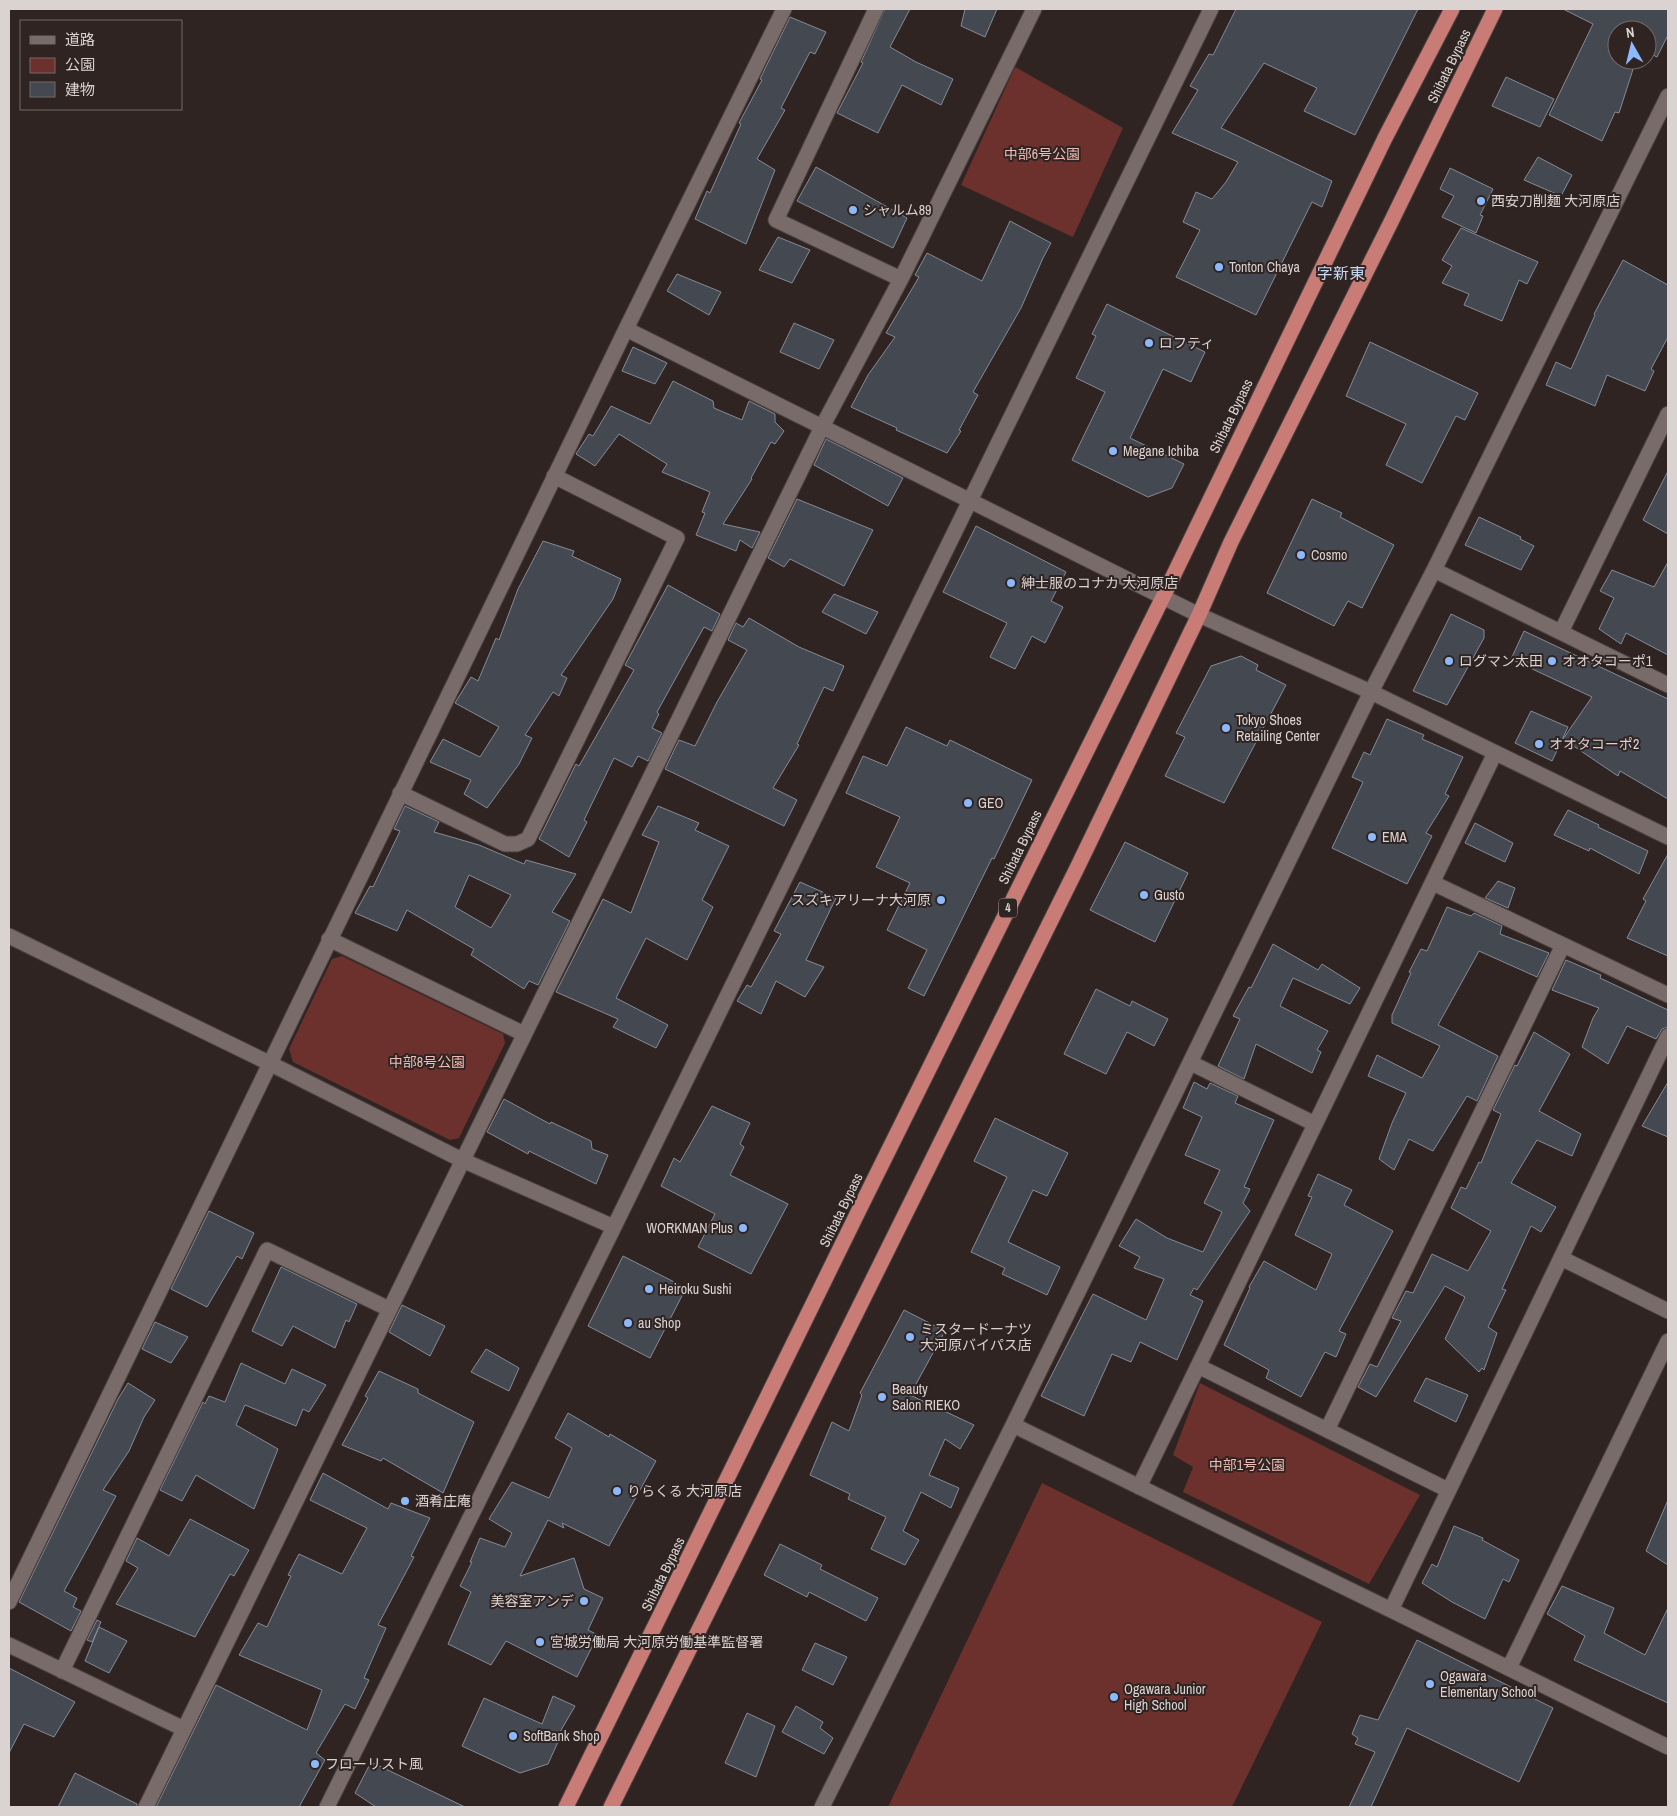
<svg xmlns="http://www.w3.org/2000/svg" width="1677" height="1816" font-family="'Archivo Narrow','Noto Sans JP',sans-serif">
  <rect width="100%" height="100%" fill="#2f2422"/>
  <path fill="#6c312d" d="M 1015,67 L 1123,128 L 1073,237 L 961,185 Z
    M 342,956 L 503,1034 L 505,1043 L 459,1138 L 450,1140 L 293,1062 L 289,1049 L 332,959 Z
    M 1200,1383 L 1420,1495 L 1369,1584 L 1183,1492 L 1193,1467 L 1173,1455 Z
    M 1042,1483 L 1322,1622 L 1232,1807 L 888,1807 Z"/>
  <path fill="#434851" stroke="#848b95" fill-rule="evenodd" d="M 885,9 L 910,9 L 890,47 L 916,62 L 953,79 L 941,105 L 902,85 L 878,133 L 837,113 L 863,63 L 861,62 Z
    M 965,9 L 997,9 L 985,37 L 961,26 Z
    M 1236,9 L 1418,9 L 1355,135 L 1304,111 L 1317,88 L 1264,63 L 1221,128 L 1332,181 L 1322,207 L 1312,202 L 1256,315 L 1176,277 L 1200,230 L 1183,222 L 1196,192 L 1212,199 L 1226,182 L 1238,162 L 1172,133 L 1198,90 L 1190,86 L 1209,54 L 1213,55 Z
    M 1563,9 L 1668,9 L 1668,35 L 1657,57 L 1647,52 L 1647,30 L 1617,30 L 1617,60 L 1636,60 L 1619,113 L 1615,112 L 1602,141 L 1549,115 L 1593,24 Z
    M 790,17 L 826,32 L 815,54 L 810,52 L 781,108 L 785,110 L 757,159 L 775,170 L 746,244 L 695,219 L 707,191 L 710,193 L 741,124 L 739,123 L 762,80 L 760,79 Z
    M 1506,77 L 1554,99 L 1540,127 L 1492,106 Z
    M 1538,157 L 1572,175 L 1561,196 L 1524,180 Z
    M 816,167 L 907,218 L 893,248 L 797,201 Z
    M 1450,168 L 1493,189 L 1480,215 L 1483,216 L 1476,233 L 1442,217 L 1454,196 L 1440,189 Z
    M 1010,221 L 1051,243 L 1043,258 L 1021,308 L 973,392 L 978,395 L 959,430 L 961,431 L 947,453 L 896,430 L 897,428 L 851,407 L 868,375 L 895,337 L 886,333 L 919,277 L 915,275 L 927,253 L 982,281 Z
    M 1461,228 L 1538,262 L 1527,284 L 1519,280 L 1502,321 L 1464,305 L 1469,294 L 1442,283 L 1452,266 L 1442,260 Z
    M 778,237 L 810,250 L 792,283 L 759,270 Z
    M 1623,260 L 1668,285 L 1668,337 L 1651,369 L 1654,371 L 1645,391 L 1607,375 L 1595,406 L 1546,385 L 1556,362 L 1571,369 L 1595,315 L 1594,314 Z
    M 677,274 L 721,292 L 709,315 L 667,291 Z
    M 1107,304 L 1205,352 L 1191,382 L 1163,369 L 1130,438 L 1184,464 L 1172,488 L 1148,497 L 1072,460 L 1105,392 L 1076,378 L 1096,336 L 1092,334 Z
    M 794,323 L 834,340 L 819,369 L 780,352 Z
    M 1370,342 L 1478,393 L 1465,420 L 1456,416 L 1422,483 L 1386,465 L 1406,424 L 1346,396 Z
    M 633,347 L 667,363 L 655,384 L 622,371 Z
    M 673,381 L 713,401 L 714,408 L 742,420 L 749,401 L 775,414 L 775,422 L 784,431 L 775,444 L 771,442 L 751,478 L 752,479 L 723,524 L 760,532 L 752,548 L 740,540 L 736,551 L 696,535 L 705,513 L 702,512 L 710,492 L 662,472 L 667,464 L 619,434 L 595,466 L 576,454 L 589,434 L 593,436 L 611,406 L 650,424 Z
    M 826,439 L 903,478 L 888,506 L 814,465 Z
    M 1668,471 L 1668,534 L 1643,520 Z
    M 797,499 L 873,530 L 844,586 L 790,559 L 784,567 L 768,558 Z
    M 1312,499 L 1342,513 L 1340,517 L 1394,545 L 1362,608 L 1348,601 L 1334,626 L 1267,593 Z
    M 1479,517 L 1521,537 L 1520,539 L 1534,546 L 1521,570 L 1465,545 Z
    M 976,526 L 1066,572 L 1051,601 L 1063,607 L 1045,643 L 1032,636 L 1015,669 L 990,657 L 1007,623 L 943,592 Z
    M 543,541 L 574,551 L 572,556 L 621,579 L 613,599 L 561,675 L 567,678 L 559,696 L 553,692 L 525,735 L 532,738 L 519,764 L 487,808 L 464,794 L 471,780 L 430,762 L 443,739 L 480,757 L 499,727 L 455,703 L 471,677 L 478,681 L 496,638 L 499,640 L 518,589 Z
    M 1668,562 L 1668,655 L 1626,633 L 1621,644 L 1599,629 L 1614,598 L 1600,591 L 1612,570 L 1654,587 Z
    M 668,585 L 720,614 L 712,631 L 704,627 L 657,712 L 659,714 L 652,728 L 662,733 L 648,761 L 638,756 L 632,767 L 614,758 L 584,820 L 587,822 L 569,857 L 539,839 L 574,768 L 576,764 L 579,766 L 634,670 L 625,665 Z
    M 834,594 L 878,612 L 866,634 L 822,612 Z
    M 1451,614 L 1484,630 L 1484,638 L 1447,705 L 1413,691 Z
    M 749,618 L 799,647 L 844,666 L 833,691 L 824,687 L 797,744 L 799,745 L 773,788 L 797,800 L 784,826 L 665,769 L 679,740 L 695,746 L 717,702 L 747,650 L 728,640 L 736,623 L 743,627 Z
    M 1524,631 L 1668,699 L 1668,799 L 1620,771 L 1618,776 L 1563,739 L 1592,697 L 1511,659 Z
    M 1241,656 L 1258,665 L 1256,670 L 1286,685 L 1224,803 L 1165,776 L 1185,737 L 1176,733 L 1211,666 Z
    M 1531,711 L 1568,727 L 1552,761 L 1515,743 Z
    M 1387,719 L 1424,735 L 1422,739 L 1463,757 L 1445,794 L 1449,796 L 1426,833 L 1432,836 L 1407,884 L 1332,848 L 1363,782 L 1352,777 L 1364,752 L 1370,755 Z
    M 906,727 L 947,746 L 950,740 L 1032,780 L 994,859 L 992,858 L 924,996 L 908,988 L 927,950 L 887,930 L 910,883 L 876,867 L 900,817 L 846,793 L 863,756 L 887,766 Z
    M 405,806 L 439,822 L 434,832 L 479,845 L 524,864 L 526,860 L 576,874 L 552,912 L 570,921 L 538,985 L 529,981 L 524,989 L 471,955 L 474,949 L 407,910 L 397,931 L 355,913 L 370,886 L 373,887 L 400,831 L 394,829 ZM 469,875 L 511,895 L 491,928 L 455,907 Z
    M 658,806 L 699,823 L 695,830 L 729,846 L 702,900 L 713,907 L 687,960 L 646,938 L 616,998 L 668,1025 L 656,1048 L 613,1027 L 618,1019 L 556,992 L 603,899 L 631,913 L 659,842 L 642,835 Z
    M 1568,810 L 1599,825 L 1598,827 L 1648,851 L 1639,874 L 1590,848 L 1589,851 L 1554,835 Z
    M 1475,823 L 1513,843 L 1505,862 L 1465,843 Z
    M 1125,842 L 1188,873 L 1155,942 L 1090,910 Z
    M 1668,854 L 1668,956 L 1627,938 L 1646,901 L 1643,899 Z
    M 1498,881 L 1515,888 L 1508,908 L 1485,898 Z
    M 800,882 L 836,898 L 806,960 L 824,967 L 805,997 L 776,981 L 761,1014 L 737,1001 L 747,985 L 751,987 L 781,934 L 774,931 Z
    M 1447,907 L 1471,916 L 1474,913 L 1502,926 L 1500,934 L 1549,953 L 1537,977 L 1479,951 L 1438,1025 L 1498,1056 L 1477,1101 L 1467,1096 L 1433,1151 L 1409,1139 L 1394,1170 L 1379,1159 L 1392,1123 L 1406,1093 L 1368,1076 L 1377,1055 L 1422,1078 L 1440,1046 L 1392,1023 L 1392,1015 L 1411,973 L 1409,972 L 1421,949 L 1427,951 Z
    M 1273,944 L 1318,970 L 1322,964 L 1360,988 L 1350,1004 L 1293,978 L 1280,1006 L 1328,1031 L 1317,1050 L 1321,1052 L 1312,1073 L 1256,1044 L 1244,1079 L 1218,1066 L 1240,1019 L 1233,1016 L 1249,987 L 1251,988 Z
    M 1566,960 L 1601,975 L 1600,978 L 1668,1010 L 1668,1027 L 1662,1029 L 1656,1039 L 1627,1026 L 1608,1064 L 1582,1047 L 1593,1018 L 1599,1008 L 1552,990 Z
    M 1096,989 L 1130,1006 L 1132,1001 L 1168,1019 L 1154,1046 L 1127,1032 L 1106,1074 L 1064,1054 Z
    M 1534,1032 L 1570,1054 L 1539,1111 L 1581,1134 L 1572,1156 L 1537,1140 L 1511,1183 L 1556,1207 L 1541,1232 L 1531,1226 L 1502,1289 L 1506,1290 L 1488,1327 L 1497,1333 L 1484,1370 L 1482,1368 L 1479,1372 L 1445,1339 L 1465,1297 L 1445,1286 L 1376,1397 L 1358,1387 L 1370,1364 L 1377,1367 L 1401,1321 L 1392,1318 L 1406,1291 L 1413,1293 L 1432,1254 L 1468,1271 L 1491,1231 L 1451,1208 L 1461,1187 L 1466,1189 L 1479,1162 L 1481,1163 L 1501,1114 L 1493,1110 L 1515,1065 L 1517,1066 Z
    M 1194,1082 L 1207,1089 L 1210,1083 L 1238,1096 L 1235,1103 L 1274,1120 L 1244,1187 L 1250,1189 L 1243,1203 L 1250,1211 L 1197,1290 L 1194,1288 L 1190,1295 L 1203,1301 L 1177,1360 L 1140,1342 L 1131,1362 L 1112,1354 L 1084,1416 L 1041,1396 L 1093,1294 L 1146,1320 L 1164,1279 L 1134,1268 L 1140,1257 L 1119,1246 L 1136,1219 L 1167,1238 L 1203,1252 L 1222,1212 L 1204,1203 L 1220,1170 L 1185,1155 L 1202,1117 L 1183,1108 Z
    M 1668,1082 L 1668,1137 L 1642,1126 Z
    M 504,1099 L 550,1124 L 551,1122 L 591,1141 L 592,1149 L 608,1155 L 596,1184 L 529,1151 L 528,1154 L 487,1132 Z
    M 712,1106 L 750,1123 L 740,1144 L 744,1147 L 730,1175 L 788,1204 L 751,1274 L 698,1247 L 715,1214 L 661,1186 L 674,1158 L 680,1162 Z
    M 995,1118 L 1068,1153 L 1047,1196 L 1033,1190 L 1008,1242 L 1060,1267 L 1047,1295 L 1002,1274 L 1005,1268 L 971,1252 L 1007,1177 L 974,1161 Z
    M 1318,1174 L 1352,1190 L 1344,1205 L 1393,1231 L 1339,1331 L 1346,1334 L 1336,1357 L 1325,1352 L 1301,1397 L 1266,1378 L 1269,1370 L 1224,1345 L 1250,1288 L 1249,1287 L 1264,1261 L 1316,1290 L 1332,1254 L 1295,1235 L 1312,1197 L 1308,1196 Z
    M 209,1211 L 254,1233 L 242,1259 L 237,1256 L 207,1307 L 171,1289 Z
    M 623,1256 L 686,1288 L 650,1358 L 588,1326 Z
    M 281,1267 L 357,1304 L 349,1322 L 346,1320 L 335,1348 L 293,1326 L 282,1346 L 252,1331 Z
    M 402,1305 L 445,1326 L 430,1356 L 389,1332 Z
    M 904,1310 L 945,1331 L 910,1395 L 974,1425 L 960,1449 L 945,1439 L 929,1475 L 959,1488 L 951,1508 L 921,1492 L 903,1531 L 919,1540 L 905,1565 L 871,1549 L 886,1517 L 848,1499 L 850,1494 L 810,1475 L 832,1422 L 849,1431 L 862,1395 L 860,1393 Z
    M 155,1322 L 188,1337 L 171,1363 L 142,1349 Z
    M 486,1349 L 519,1368 L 509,1391 L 471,1372 Z
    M 241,1363 L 285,1384 L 292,1369 L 326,1385 L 309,1412 L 303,1409 L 296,1426 L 245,1405 L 236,1425 L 278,1449 L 254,1509 L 196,1475 L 182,1501 L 160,1490 L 203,1402 L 205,1404 L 209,1396 L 225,1402 Z
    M 379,1371 L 418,1389 L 418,1393 L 474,1422 L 443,1493 L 383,1458 L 381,1461 L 342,1445 L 368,1398 L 365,1396 Z
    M 1426,1378 L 1468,1395 L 1456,1422 L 1414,1401 Z
    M 128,1383 L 155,1400 L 144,1417 L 129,1451 L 103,1490 L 116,1496 L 64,1591 L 77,1598 L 73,1607 L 81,1611 L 71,1631 L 19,1602 L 118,1399 Z
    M 568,1413 L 609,1437 L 610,1434 L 656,1461 L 609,1546 L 562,1523 L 564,1528 L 548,1520 L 520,1576 L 574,1558 L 584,1589 L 603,1598 L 588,1630 L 598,1635 L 577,1677 L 506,1641 L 491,1665 L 448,1644 L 471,1592 L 460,1586 L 472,1562 L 470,1562 L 480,1538 L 505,1547 L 512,1533 L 489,1519 L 512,1482 L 549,1498 L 572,1448 L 555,1438 Z
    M 323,1473 L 388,1509 L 391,1503 L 430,1518 L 411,1556 L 414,1557 L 378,1625 L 386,1628 L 364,1678 L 369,1680 L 355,1709 L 345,1704 L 316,1753 L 325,1760 L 299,1807 L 156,1807 L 216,1685 L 307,1730 L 322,1690 L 239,1655 L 258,1623 L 267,1627 L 291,1576 L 288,1575 L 299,1554 L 342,1574 L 367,1528 L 310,1500 Z
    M 1668,1500 L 1668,1565 L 1646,1551 Z
    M 190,1519 L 249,1550 L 234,1576 L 230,1574 L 195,1637 L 116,1604 L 138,1568 L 126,1561 L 137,1538 L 169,1556 Z
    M 1454,1526 L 1483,1538 L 1482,1540 L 1519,1560 L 1509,1582 L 1503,1579 L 1485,1619 L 1452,1602 L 1422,1583 L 1432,1564 L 1437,1567 Z
    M 780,1544 L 822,1565 L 820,1569 L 878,1598 L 866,1621 L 809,1592 L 807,1597 L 764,1575 Z
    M 1562,1586 L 1614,1608 L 1604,1633 L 1645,1655 L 1668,1608 L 1668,1703 L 1574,1660 L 1585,1636 L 1547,1614 Z
    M 97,1620 L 101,1622 L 92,1642 L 87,1640 Z
    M 99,1627 L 127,1641 L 109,1673 L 85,1661 Z
    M 1417,1640 L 1553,1708 L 1519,1782 L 1407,1728 L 1371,1807 L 1349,1807 L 1375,1752 L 1355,1744 L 1358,1738 L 1352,1734 L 1360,1715 L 1378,1720 Z
    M 815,1643 L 847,1657 L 833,1685 L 802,1670 Z
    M 9,1668 L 75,1702 L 54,1737 L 24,1724 L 9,1753 Z
    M 553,1696 L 575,1706 L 560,1732 L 562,1733 L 548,1764 L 520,1773 L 462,1746 L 484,1698 L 542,1724 Z
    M 796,1706 L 823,1722 L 820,1728 L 833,1738 L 824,1754 L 782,1732 Z
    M 747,1713 L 775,1726 L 756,1777 L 725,1763 Z
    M 371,1762 L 465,1807 L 376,1807 L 355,1793 Z
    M 75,1773 L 137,1804 L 137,1807 L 58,1807 Z"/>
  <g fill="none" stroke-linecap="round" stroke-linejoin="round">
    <defs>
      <path id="minor" d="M 876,9 L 776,220 L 901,279
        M 626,329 L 1199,615 L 1371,692 L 1668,837
        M 1434,570 L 1668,685
        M 1561,632 L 1668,414
        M 400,793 L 505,844 L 517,844 L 528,839 L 677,538 L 554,476
        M 1433,883 L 1668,995
        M 9,936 L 269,1063 L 462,1160 L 614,1227
        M 329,939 L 524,1034
        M 1668,1036 L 1391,1610 L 1668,1747
        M 1191,1063 L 1315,1124
        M 1561,1258 L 1668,1311
        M 1013,1425 L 1391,1610
        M 1327,1430 L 1563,945
        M 1139,1487 L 1198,1366
        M 1448,1490 L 1198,1366 L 1495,753
        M 9,1602 L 626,329 L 784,9
        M 9,1645 L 184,1729
        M 1509,1668 L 1668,1341
        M 62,1671 L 267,1250 L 389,1309
        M 146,1807 L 822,427 L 901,279 L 1034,9
        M 327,1807 L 614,1227 L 1211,9
        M 822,1807 L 1013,1425 L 1371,692 L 1434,570 L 1668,96"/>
      <path id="highway" d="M 566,1807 L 859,1210 L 1163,597 L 1385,138 L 1452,9
        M 611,1807 L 1078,866 L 1199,615 L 1231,542 L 1390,224 L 1495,9"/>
    </defs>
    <use href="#minor" stroke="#49403f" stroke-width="17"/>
    <use href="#highway" stroke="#49403f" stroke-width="17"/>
    <use href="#minor" stroke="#786b69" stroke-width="15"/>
    <use href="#highway" stroke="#c97c75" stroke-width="15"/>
  </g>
  <g fill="#8db9fc" stroke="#2f2422" stroke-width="2">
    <circle cx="1481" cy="201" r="5"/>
    <circle cx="853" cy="210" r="5"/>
    <circle cx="1219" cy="267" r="5"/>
    <circle cx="1149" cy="343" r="5"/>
    <circle cx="1113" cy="451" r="5"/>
    <circle cx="1301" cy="555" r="5"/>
    <circle cx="1011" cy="583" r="5"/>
    <circle cx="1449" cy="661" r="5"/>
    <circle cx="1552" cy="661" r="5"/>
    <circle cx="1226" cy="728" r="5"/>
    <circle cx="1539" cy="744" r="5"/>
    <circle cx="968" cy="803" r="5"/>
    <circle cx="1372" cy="837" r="5"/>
    <circle cx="1144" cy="895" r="5"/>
    <circle cx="941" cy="900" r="5"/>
    <circle cx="743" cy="1228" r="5"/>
    <circle cx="649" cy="1289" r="5"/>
    <circle cx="628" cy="1323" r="5"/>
    <circle cx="910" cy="1337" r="5"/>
    <circle cx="882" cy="1397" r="5"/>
    <circle cx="617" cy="1491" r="5"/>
    <circle cx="405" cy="1501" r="5"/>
    <circle cx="584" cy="1601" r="5"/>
    <circle cx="540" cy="1642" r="5"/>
    <circle cx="1430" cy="1684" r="5"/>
    <circle cx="1114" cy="1697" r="5"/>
    <circle cx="513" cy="1736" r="5"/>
    <circle cx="315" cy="1764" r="5"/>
  </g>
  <g text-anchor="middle" stroke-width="4" stroke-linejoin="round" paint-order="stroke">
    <rect fill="#2f2422" stroke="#a79e9d" stroke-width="1" x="999" y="898.5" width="18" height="19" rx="4"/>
    <g font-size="12" font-weight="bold" fill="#dad3d2">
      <text x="1008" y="912">4</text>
    </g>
    <g font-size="14" fill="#dad3d2" stroke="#2f2422">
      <text transform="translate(1449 66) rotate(-64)" y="5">Shibata Bypass</text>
      <text transform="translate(1231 416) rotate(-64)" y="5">Shibata Bypass</text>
      <text transform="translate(1020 847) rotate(-64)" y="5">Shibata Bypass</text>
      <text transform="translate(841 1210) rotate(-64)" y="5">Shibata Bypass</text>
      <text transform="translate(663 1574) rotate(-64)" y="5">Shibata Bypass</text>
    </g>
    <g font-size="14" fill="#f0bcb6" stroke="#2f2422">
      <text x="1042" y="159">中部6号公園</text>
      <text x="427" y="1067">中部8号公園</text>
      <text x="1247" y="1470">中部1号公園</text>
    </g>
    <g font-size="14" fill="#dad3d2" stroke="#2f2422" text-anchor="start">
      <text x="1491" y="206">西安刀削麺 大河原店</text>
      <text x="863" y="215">シャルム89</text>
      <text x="1229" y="272">Tonton Chaya</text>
      <text x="1159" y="348">ロフティ</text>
      <text x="1123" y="456">Megane Ichiba</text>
      <text x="1311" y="560">Cosmo</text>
      <text x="1021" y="588">紳士服のコナカ 大河原店</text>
      <text x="1459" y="666">ログマン太田</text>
      <text x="1562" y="666">オオタコーポ1</text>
      <text x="1236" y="725">Tokyo Shoes<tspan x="1236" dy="16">Retailing Center</tspan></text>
      <text x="1549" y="749">オオタコーポ2</text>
      <text x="978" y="808">GEO</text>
      <text x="1382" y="842">EMA</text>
      <text x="1154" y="900">Gusto</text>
      <text x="931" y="905" text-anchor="end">スズキアリーナ大河原</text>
      <text x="733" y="1233" text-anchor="end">WORKMAN Plus</text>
      <text x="659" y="1294">Heiroku Sushi</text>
      <text x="638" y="1328">au Shop</text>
      <text x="920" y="1334">ミスタードーナツ<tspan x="920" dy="16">大河原バイパス店</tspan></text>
      <text x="892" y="1394">Beauty<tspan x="892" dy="16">Salon RIEKO</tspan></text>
      <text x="627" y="1496">りらくる 大河原店</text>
      <text x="415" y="1506">酒肴庄庵</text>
      <text x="574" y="1606" text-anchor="end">美容室アンデ</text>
      <text x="550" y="1647">宮城労働局 大河原労働基準監督署</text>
      <text x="1440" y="1681">Ogawara<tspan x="1440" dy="16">Elementary School</tspan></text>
      <text x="1124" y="1694">Ogawara Junior<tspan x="1124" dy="16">High School</tspan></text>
      <text x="523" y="1741">SoftBank Shop</text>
      <text x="325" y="1769">フローリスト風</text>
    </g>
    <g font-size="16" fill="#c8d9f3" stroke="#2f2422">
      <text x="1341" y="279">字新東</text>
    </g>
  </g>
  <rect width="1677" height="1816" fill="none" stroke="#dad3d2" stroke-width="20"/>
  <rect x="20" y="20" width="162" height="90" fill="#2f2422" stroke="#736a68"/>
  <rect x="30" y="36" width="25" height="8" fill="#786b69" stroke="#736a68"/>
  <text x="65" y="45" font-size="15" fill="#dad3d2">道路</text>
  <rect x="30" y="58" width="25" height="15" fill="#6c312d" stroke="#736a68"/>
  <text x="65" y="70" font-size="15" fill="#dad3d2">公園</text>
  <rect x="30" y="82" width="25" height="15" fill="#434851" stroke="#736a68"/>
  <text x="65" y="95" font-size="15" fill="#dad3d2">建物</text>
  <g transform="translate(1632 45) rotate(352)"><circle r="24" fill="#2f2422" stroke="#736a68"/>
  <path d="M0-4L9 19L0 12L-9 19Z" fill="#8db9fc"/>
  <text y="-8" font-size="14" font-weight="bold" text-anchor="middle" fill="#dad3d2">N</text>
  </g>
</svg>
